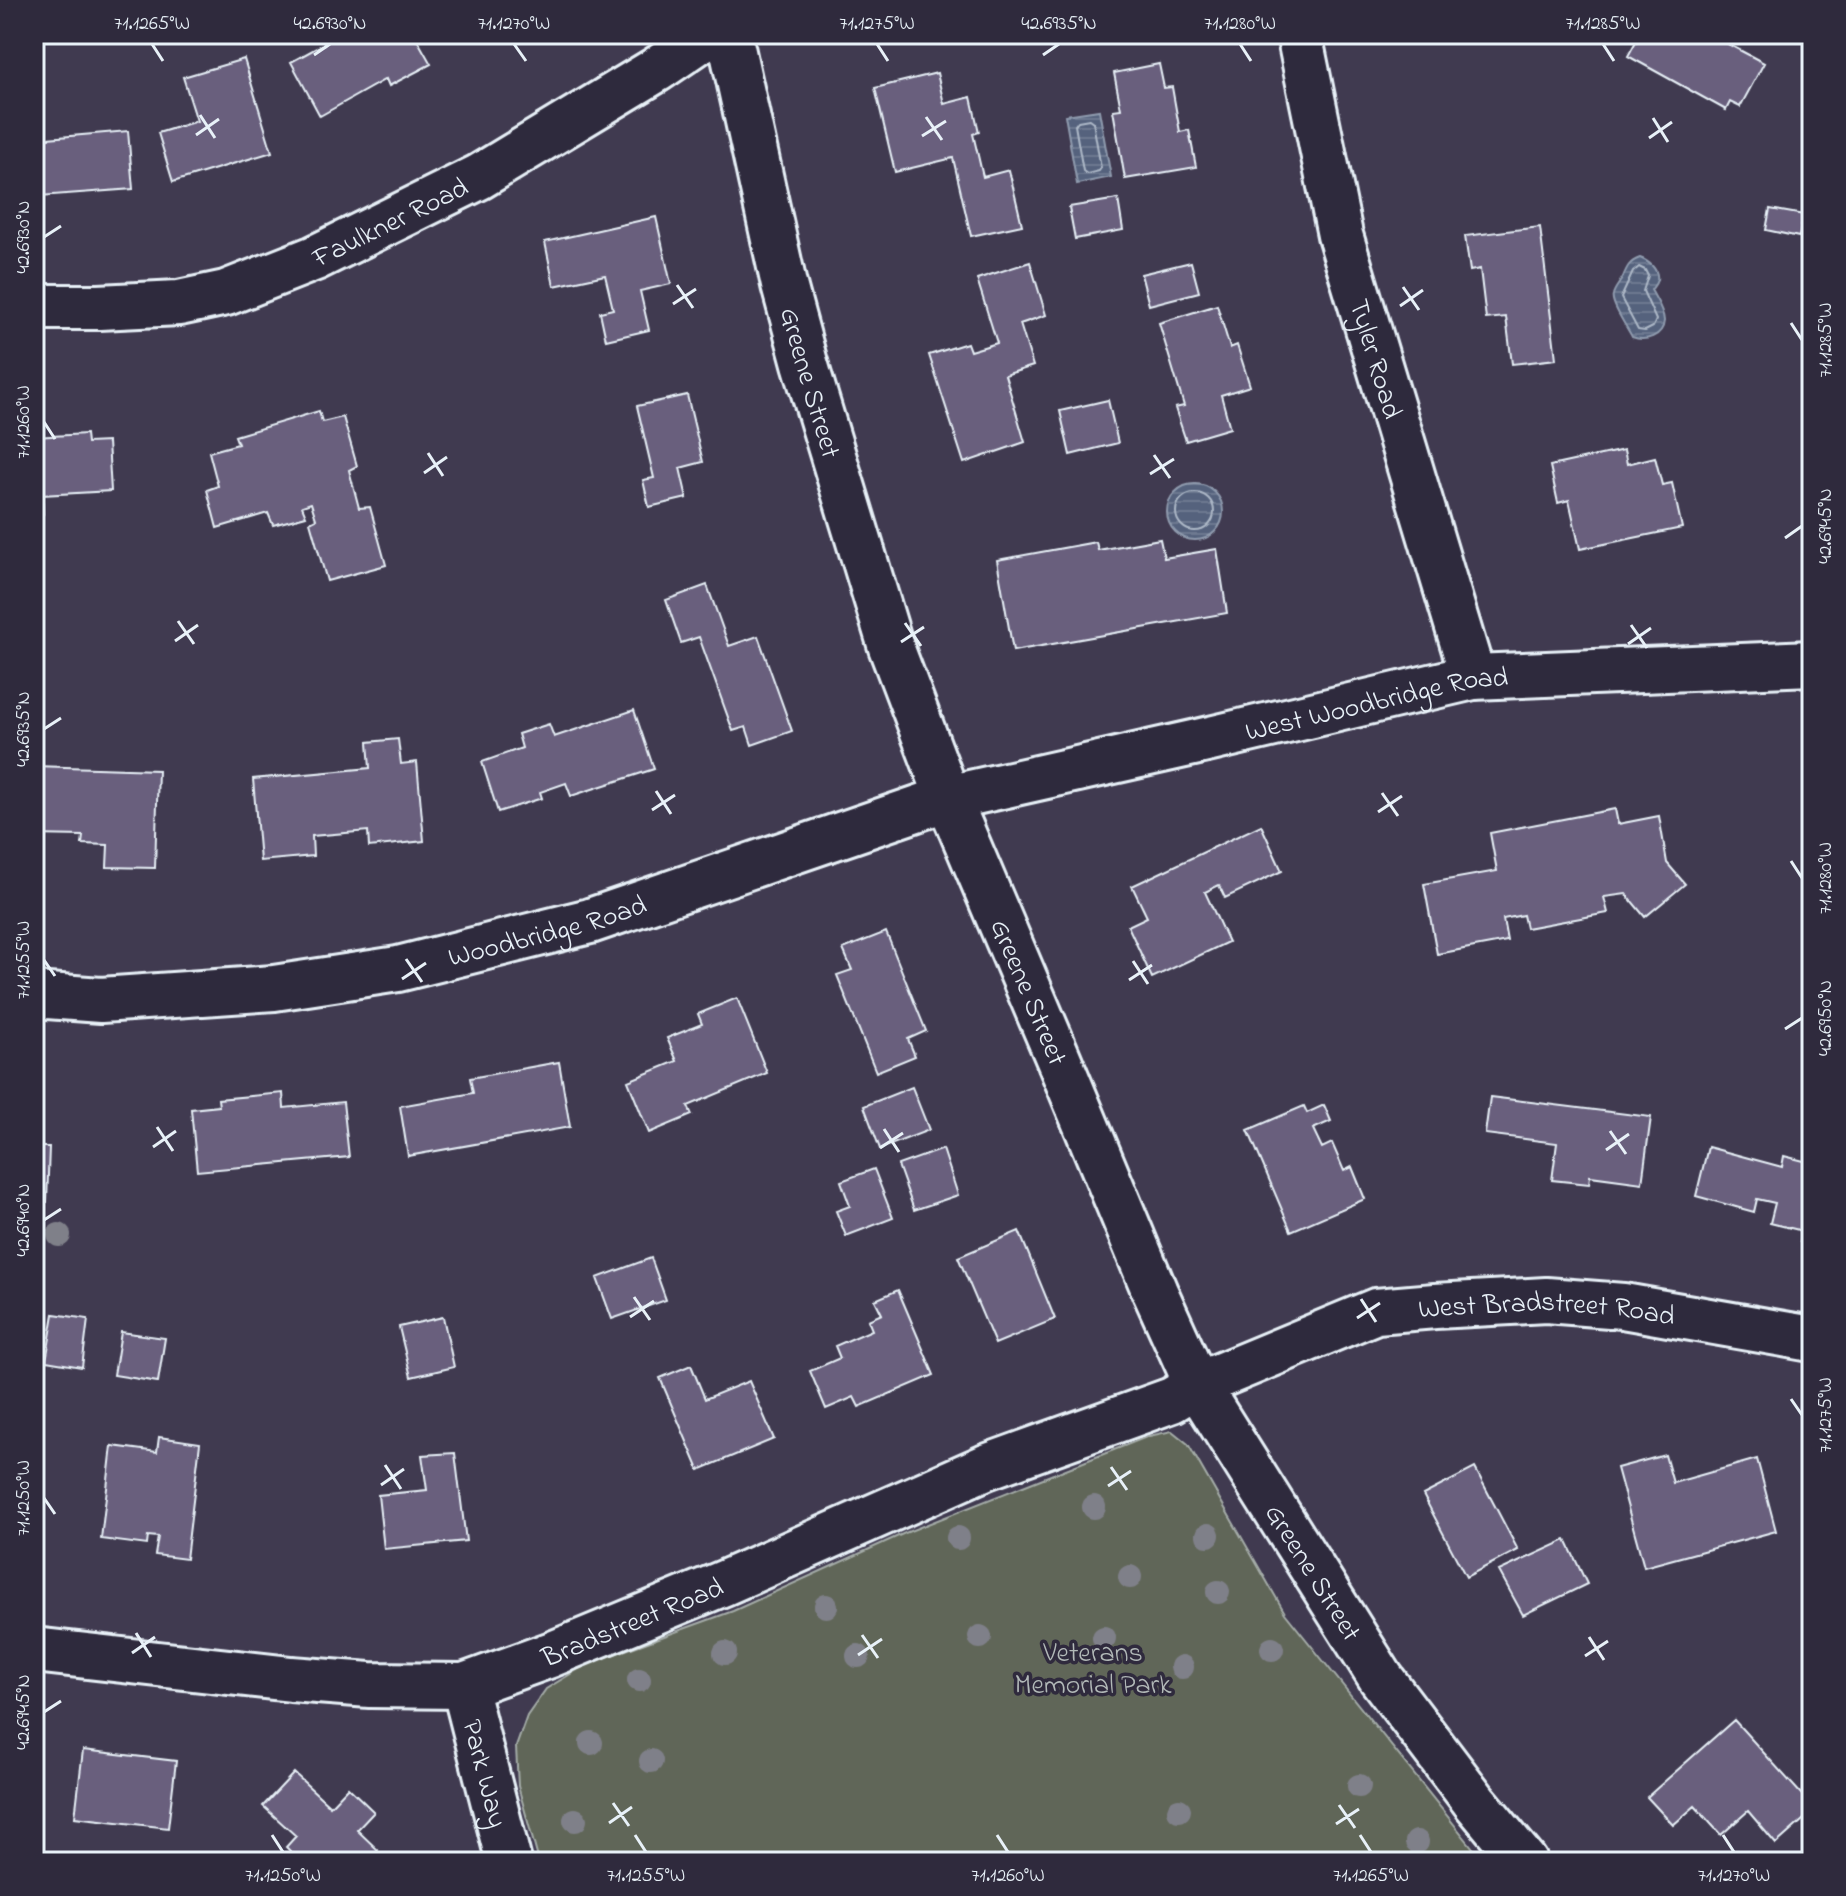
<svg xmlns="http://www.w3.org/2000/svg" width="1846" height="1896" font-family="'Indie Flower',sans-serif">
  <defs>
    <pattern id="water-rules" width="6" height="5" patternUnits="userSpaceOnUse" patternTransform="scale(2)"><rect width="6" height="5" fill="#54627d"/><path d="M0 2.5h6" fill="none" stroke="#6d7990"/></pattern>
  </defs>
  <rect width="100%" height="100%" fill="#403a50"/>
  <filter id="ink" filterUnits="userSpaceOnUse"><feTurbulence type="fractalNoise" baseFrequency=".0125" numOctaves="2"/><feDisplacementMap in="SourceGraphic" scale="16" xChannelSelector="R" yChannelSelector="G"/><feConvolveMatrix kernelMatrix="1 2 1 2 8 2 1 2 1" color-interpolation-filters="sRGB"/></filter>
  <g filter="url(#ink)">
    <path fill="#616658" stroke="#a4aca8" stroke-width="2" d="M 1172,1431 L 1188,1444 L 1285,1613 L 1484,1862 L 539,1862 L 518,1786 L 516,1747 L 527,1716 L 546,1689 L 587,1664 L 733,1611 L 905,1533 L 1149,1436 Z"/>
    <path fill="url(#water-rules)" stroke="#8f9bae" stroke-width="2" d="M 1099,110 L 1111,177 L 1077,184 L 1065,115 Z
      M 1640,258 C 1648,261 1659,269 1657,280 C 1656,284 1653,287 1651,290 C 1656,299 1664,311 1664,321 C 1663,337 1645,342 1632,337 C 1628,329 1610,303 1613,295 C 1614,289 1620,283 1623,277 C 1627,267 1629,262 1640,258 Z
      M1167 512a28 28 0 1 1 56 0a28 28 0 1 1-56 0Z"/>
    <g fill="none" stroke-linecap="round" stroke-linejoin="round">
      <path stroke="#adb8c7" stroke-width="2" d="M 1089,119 L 1093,122 L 1101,168 L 1099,171 L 1087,174 L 1083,171 L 1075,125 L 1078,121 Z
        M 1639,267 L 1645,270 L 1648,276 L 1643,291 L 1656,320 L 1653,327 L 1645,331 L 1638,330 L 1621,298 L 1633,272 Z
        M1176 512a19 19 0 1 1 38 0a19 19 0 1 1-38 0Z"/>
    </g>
    <path fill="#695f7d" stroke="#e8f1f8" stroke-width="2" d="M 342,34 L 414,34 L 431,64 L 389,86 L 386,79 L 320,116 L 291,62 Z
      M 1640,34 L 1734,34 L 1728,44 L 1764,63 L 1740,107 L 1730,102 L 1726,110 L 1628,56 Z
      M 244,59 L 272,152 L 173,182 L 158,133 L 197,121 L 183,77 Z
      M 1159,64 L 1164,88 L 1172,87 L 1180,132 L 1189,130 L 1196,167 L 1125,179 L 1113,110 L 1121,109 L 1114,73 Z
      M 937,73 L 944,104 L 971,97 L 979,132 L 973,134 L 983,177 L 1009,170 L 1022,225 L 971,236 L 953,158 L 895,172 L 875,88 Z
      M 128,131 L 133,189 L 40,196 L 36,139 Z
      M 1118,199 L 1123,230 L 1075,239 L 1069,207 Z
      M 1770,209 L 1804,215 L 1799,237 L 1766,230 Z
      M 656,217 L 671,284 L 640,291 L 649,330 L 606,340 L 600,312 L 613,309 L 605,275 L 554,286 L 545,242 Z
      M 1540,227 L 1556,359 L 1512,364 L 1506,317 L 1486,319 L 1480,269 L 1470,271 L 1465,236 Z
      M 1030,262 L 1046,315 L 1020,324 L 1033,366 L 1005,375 L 1025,442 L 964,463 L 929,355 L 967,343 L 970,351 L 997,343 L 977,279 Z
      M 1191,262 L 1199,292 L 1149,305 L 1141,274 Z
      M 1217,305 L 1230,348 L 1237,345 L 1250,386 L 1221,395 L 1230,428 L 1186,441 L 1175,408 L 1184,406 L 1159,323 Z
      M 687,395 L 703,462 L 680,468 L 687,498 L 649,507 L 643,480 L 654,478 L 637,406 Z
      M 1108,400 L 1118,443 L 1070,455 L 1060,411 Z
      M 319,411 L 322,422 L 343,417 L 357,466 L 349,470 L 359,508 L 370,507 L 386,565 L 327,581 L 310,522 L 316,519 L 311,503 L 302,506 L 306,516 L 273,525 L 268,513 L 217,528 L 207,490 L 218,486 L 209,452 L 238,444 L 235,436 Z
      M 86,434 L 87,443 L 108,442 L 111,491 L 42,495 L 43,514 L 34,514 L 34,437 Z
      M 1624,450 L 1627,464 L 1655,457 L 1662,485 L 1672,483 L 1682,528 L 1580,549 L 1569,500 L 1558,503 L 1550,466 Z
      M 1160,539 L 1164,558 L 1217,549 L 1227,613 L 1013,651 L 997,560 L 1096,542 L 1098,550 Z
      M 707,585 L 729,646 L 758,636 L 792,731 L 752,745 L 746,727 L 733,731 L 699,637 L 681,643 L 666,600 Z
      M 634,710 L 654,769 L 571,796 L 566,783 L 540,792 L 542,798 L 498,812 L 482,762 L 522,748 L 518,734 L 549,724 L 554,737 Z
      M 398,739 L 401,764 L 417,762 L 424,841 L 369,847 L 368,831 L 312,836 L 313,856 L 260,861 L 253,779 L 370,768 L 368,742 Z
      M 34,766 L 158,770 L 155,868 L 107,867 L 108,845 L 82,844 L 83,836 L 34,835 Z
      M 1615,809 L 1618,824 L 1659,816 L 1667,863 L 1685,884 L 1645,917 L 1626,894 L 1604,897 L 1608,913 L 1526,928 L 1523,915 L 1503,919 L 1507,941 L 1437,954 L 1424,884 L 1497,871 L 1490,833 Z
      M 1261,825 L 1282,871 L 1225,898 L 1219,885 L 1205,892 L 1228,942 L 1152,978 L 1128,926 L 1147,917 L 1132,886 Z
      M 886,932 L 926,1031 L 908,1039 L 915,1056 L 876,1072 L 837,975 L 852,970 L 843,949 Z
      M 737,998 L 767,1073 L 688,1106 L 692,1115 L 649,1133 L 628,1081 L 677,1061 L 667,1038 L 702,1024 L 698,1014 Z
      M 559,1062 L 570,1127 L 408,1156 L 400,1106 L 473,1093 L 470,1078 Z
      M 912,1087 L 929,1130 L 880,1149 L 864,1106 Z
      M 283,1093 L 284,1108 L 343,1102 L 349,1157 L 197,1171 L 191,1109 L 219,1106 L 218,1099 Z
      M 1490,1097 L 1651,1117 L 1642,1183 L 1590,1176 L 1589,1184 L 1552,1180 L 1557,1143 L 1485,1134 Z
      M 1324,1105 L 1331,1121 L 1313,1129 L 1322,1148 L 1332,1143 L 1344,1171 L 1352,1167 L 1365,1199 L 1291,1231 L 1248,1130 L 1304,1106 L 1307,1113 Z
      M 34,1147 L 49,1147 L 47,1202 L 34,1202 Z
      M 1708,1147 L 1782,1167 L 1784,1156 L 1812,1163 L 1812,1244 L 1800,1242 L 1803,1231 L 1770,1223 L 1775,1203 L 1757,1199 L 1754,1212 L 1696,1196 Z
      M 943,1149 L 958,1195 L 914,1210 L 898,1165 Z
      M 874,1169 L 893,1218 L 846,1236 L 836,1211 L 850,1206 L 841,1181 Z
      M 1019,1231 L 1055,1319 L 995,1344 L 958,1257 Z
      M 651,1258 L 666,1300 L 612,1319 L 597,1278 Z
      M 898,1290 L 934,1375 L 859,1407 L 854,1397 L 826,1409 L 810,1371 L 840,1358 L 835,1346 L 872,1330 L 868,1320 L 882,1314 L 875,1300 Z
      M 54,1314 L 88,1319 L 82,1367 L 46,1361 Z
      M 443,1317 L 454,1367 L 411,1377 L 399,1327 Z
      M 121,1332 L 165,1338 L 158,1382 L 114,1375 Z
      M 691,1365 L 705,1399 L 749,1381 L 774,1439 L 699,1470 L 660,1378 Z
      M 159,1437 L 200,1443 L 186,1559 L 155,1555 L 158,1537 L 148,1536 L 147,1545 L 101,1539 L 112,1446 L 157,1452 Z
      M 34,1439 L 40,1439 L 34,1484 Z
      M 455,1453 L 466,1541 L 384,1549 L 378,1495 L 427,1490 L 422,1455 Z
      M 1665,1455 L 1673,1483 L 1757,1459 L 1776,1531 L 1644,1567 L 1617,1468 Z
      M 1475,1468 L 1518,1550 L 1466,1577 L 1423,1495 Z
      M 1566,1540 L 1587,1584 L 1523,1615 L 1499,1571 Z
      M 1734,1720 L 1812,1806 L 1812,1812 L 1776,1844 L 1748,1811 L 1721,1835 L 1695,1806 L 1673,1825 L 1647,1797 Z
      M 83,1750 L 176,1761 L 168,1828 L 75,1817 Z
      M 294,1773 L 330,1806 L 348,1787 L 374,1812 L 357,1830 L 378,1850 L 368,1862 L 301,1862 L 286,1847 L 296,1836 L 263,1806 Z"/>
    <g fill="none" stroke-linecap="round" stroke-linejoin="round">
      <defs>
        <g id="minor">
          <path id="s1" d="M 729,34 L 784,285 L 805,363 L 891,647 L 948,798 L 1059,1060 L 1155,1292 L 1197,1385 L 1381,1678 L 1475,1802 L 1525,1862"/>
          <path id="s2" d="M 1299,34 L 1340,235 L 1473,677"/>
          <path id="s3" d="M 34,307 L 99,307 L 179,303 L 226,293 L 315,258 L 479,177 L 656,70 L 709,34"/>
          <path id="s4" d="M 34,995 L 101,1000 L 274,988 L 398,969 L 590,921 L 948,798 L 1202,741 L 1473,677 L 1812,663"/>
          <path id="s5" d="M 34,1650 L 291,1679 L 370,1685 L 464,1686 L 550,1655 L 724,1583 L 986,1467 L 1172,1400 L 1197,1385 L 1376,1311 L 1435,1306 L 1546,1300 L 1623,1306 L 1812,1339"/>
          <path id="s6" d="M 464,1686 L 509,1862"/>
        </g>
      </defs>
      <use href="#minor" stroke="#e8f1f8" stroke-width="50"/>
      <use href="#minor" stroke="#2f2a3d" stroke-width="44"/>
    </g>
    <g fill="#7f8089">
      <circle cx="59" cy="1235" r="12"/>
      <circle cx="1094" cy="1507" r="12"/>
      <circle cx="1208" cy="1535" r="12"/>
      <circle cx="958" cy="1538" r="12"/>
      <circle cx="1130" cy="1577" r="12"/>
      <circle cx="1218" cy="1592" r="12"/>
      <circle cx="826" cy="1606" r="12"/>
      <circle cx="980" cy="1637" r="12"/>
      <circle cx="1104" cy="1638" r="12"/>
      <circle cx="1272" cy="1649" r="12"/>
      <circle cx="725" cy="1653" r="12"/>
      <circle cx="858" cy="1656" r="12"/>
      <circle cx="1182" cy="1667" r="12"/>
      <circle cx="639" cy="1680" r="12"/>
      <circle cx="591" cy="1743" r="12"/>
      <circle cx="651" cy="1761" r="12"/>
      <circle cx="1359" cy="1786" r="12"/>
      <circle cx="1179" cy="1810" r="12"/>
      <circle cx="575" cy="1820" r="12"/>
      <circle cx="1417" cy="1842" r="12"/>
    </g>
  </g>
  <path fill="none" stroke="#e8f1f8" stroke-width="3" d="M 152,44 L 163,61M 514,44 L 526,61M 877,44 L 888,61M 1240,44 L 1251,61M 1603,44 L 1614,61M 314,55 L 330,44M 1043,55 L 1059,44M 200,115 L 215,138M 926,117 L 942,140M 1653,118 L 1668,142M 196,135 L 219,119M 922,136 L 946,121M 1649,138 L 1672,122M 44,237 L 61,226M 677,285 L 693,308M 1403,287 L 1419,310M 673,304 L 696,289M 1400,306 L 1423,290M 1791,323 L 1802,340M 44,422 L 55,439M 428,453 L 443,476M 1154,455 L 1170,478M 424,473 L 447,457M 1150,474 L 1174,459M 1785,538 L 1802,526M 178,621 L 194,644M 905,623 L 921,646M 1631,625 L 1647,648M 175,641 L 198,625M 901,642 L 924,627M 1628,644 L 1651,628M 44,729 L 61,718M 656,791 L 671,814M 1382,793 L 1398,816M 652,810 L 675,795M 1378,812 L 1402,796M 1791,861 L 1802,878M 406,959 L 422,982M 44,960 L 55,976M 1133,961 L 1148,984M 402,979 L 426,963M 1129,980 L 1152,965M 1785,1029 L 1802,1018M 157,1127 L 173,1151M 884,1129 L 899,1152M 1610,1131 L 1626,1154M 153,1147 L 176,1131M 880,1148 L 903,1133M 1606,1150 L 1629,1134M 44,1220 L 61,1209M 634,1297 L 650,1320M 1361,1299 L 1376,1322M 630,1317 L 654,1301M 1357,1318 L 1380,1303M 1791,1399 L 1802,1415M 385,1465 L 401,1489M 1111,1467 L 1127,1490M 381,1485 L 404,1469M 1108,1486 L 1131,1471M 44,1498 L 55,1514M 136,1633 L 151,1657M 862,1635 L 878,1658M 1589,1637 L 1604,1660M 132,1653 L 155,1637M 858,1655 L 882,1639M 1585,1656 L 1608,1641M 44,1712 L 61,1701M 613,1803 L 629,1826M 1339,1805 L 1355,1828M 609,1823 L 632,1807M 1336,1824 L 1359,1809M 272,1835 L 283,1852M 635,1835 L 646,1852M 997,1835 L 1008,1852M 1360,1835 L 1371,1852M 1723,1835 L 1734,1852"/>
  <g text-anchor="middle" stroke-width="7" stroke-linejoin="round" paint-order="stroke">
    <g font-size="28" fill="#e8f1f8" stroke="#2f2a3d">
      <text dy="10" stroke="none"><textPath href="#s3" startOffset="372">Faulkner Road</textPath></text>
      <text dy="10" stroke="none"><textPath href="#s2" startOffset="334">Tyler Road</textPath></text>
      <text dy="10" stroke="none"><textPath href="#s1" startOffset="358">Greene Street</textPath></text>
      <text dy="10" stroke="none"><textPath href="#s4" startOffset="1382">West Woodbridge Road</textPath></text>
      <text dy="10" stroke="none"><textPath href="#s4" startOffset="520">Woodbridge Road</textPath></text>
      <text dy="10" stroke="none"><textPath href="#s1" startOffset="1006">Greene Street</textPath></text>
      <text dy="10" stroke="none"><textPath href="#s5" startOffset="1590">West Bradstreet Road</textPath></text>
      <text dy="10" stroke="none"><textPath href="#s1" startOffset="1654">Greene Street</textPath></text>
      <text dy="10" stroke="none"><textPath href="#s5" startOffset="612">Bradstreet Road</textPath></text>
      <text dy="10" stroke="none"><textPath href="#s6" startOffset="90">Park Way</textPath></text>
    </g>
    <g font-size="28" fill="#b2b9b8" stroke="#2f2a3d">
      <text x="1093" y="1661">Veterans<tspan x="1093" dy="32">Memorial Park</tspan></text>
    </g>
  </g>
  <rect width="1846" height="1896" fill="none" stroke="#2f2a3d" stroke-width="88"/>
  <rect x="44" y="44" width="1758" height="1808" fill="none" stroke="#e8f1f8" stroke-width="3"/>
  <g font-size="20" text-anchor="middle" fill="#e8f1f8">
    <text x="152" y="29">71.1265°W</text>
    <text x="330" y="29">42.6930°N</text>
    <text x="514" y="29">71.1270°W</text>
    <text x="877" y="29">71.1275°W</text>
    <text x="1059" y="29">42.6935°N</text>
    <text x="1240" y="29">71.1280°W</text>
    <text x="1603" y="29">71.1285°W</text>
    <text transform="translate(22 237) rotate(-90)" y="7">42.6930°N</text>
    <text transform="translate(1824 340) rotate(-90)" y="7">71.1285°W</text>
    <text transform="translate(22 422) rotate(-90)" y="7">71.1260°W</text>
    <text transform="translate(1824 526) rotate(-90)" y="7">42.6945°N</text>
    <text transform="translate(22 729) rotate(-90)" y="7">42.6935°N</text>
    <text transform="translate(1824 878) rotate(-90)" y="7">71.1280°W</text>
    <text transform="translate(22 960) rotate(-90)" y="7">71.1255°W</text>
    <text transform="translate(1824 1018) rotate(-90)" y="7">42.6950°N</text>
    <text transform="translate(22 1220) rotate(-90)" y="7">42.6940°N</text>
    <text transform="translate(1824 1415) rotate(-90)" y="7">71.1275°W</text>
    <text transform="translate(22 1498) rotate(-90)" y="7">71.1250°W</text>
    <text transform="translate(22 1712) rotate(-90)" y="7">42.6945°N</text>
    <text x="283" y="1881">71.1250°W</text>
    <text x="646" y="1881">71.1255°W</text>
    <text x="1008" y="1881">71.1260°W</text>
    <text x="1371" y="1881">71.1265°W</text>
    <text x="1734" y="1881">71.1270°W</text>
  </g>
</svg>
